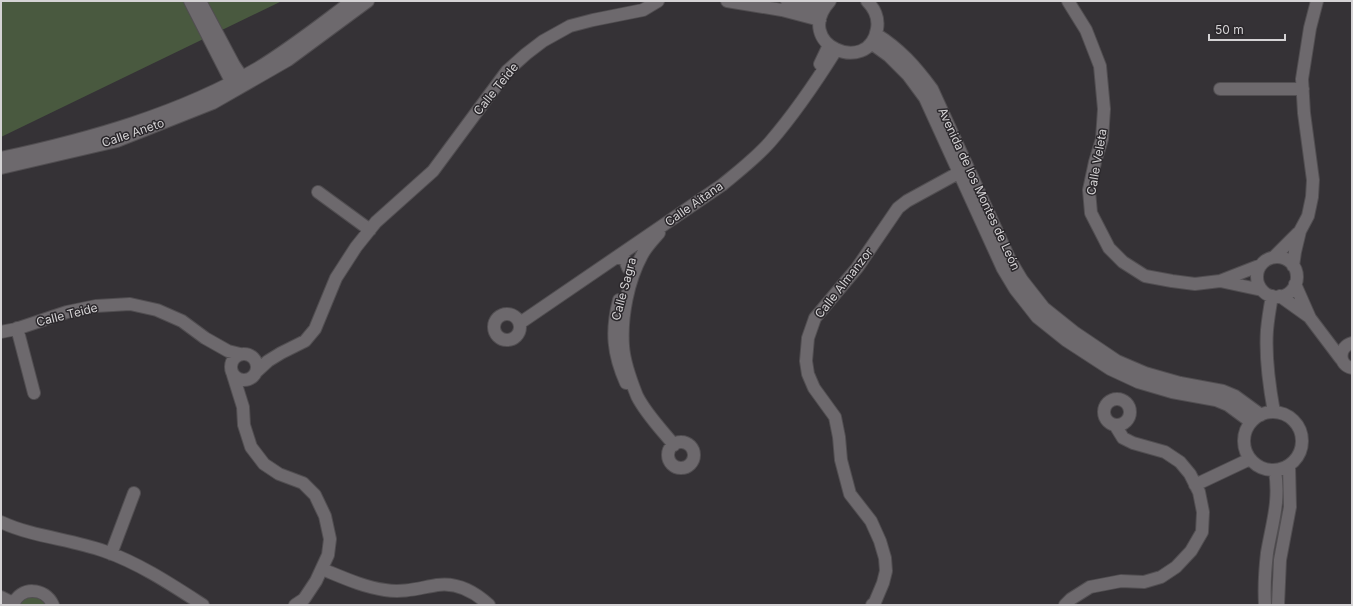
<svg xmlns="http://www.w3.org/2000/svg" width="1353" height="606" font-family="Inter,sans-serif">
  <rect width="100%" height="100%" fill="#353236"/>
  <path fill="#49593f" d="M 1,1 L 282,1 L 1,137 Z
    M 34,594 L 49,605 L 17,605 L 18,602 Z"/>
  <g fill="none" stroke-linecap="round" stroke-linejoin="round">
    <defs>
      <path id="minor" d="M 190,1 L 235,89
        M 200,1 L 234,65 L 246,83
        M 727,1 L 782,10 L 820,20
        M 787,1 L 824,8
        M 830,1 C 791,44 869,77 877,29 C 879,18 875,9 867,1
        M 1068,1 L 1086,30 L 1100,66 L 1104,109 L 1102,139 L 1095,162 L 1089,190 L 1091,213 L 1109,248 L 1123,262 L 1145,276 L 1172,281 L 1195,284 L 1220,281 L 1261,265
        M 876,34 C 900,49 915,66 932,89 L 1010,260 L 1022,280 L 1044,308 L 1074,332 L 1117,361 L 1145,373 L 1180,383 L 1223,391 L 1235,396 L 1261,415
        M 871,43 L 889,56 L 908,75 L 925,98 L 1003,269 L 1015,289 L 1037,317 L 1067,341 L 1110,369 L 1138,382 L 1172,392 L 1216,400 L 1228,405 L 1251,422
        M 820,64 L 829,45
        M 1220,89 L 1303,89
        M 1,158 C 89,139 179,114 258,68 C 291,48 321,24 352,1
        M 1,168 L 117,141 L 213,103 L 288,60 L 368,1
        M 318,192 L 370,230
        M 659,233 C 653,240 646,247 642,255 C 628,281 621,316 623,346 C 624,362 631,381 637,396 C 646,414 661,429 674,445
        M 618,256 L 625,260 L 628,268
        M 1274,257 L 1298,233
        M1257 277a20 20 0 1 1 40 0a20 20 0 1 1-40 0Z
        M 1293,266 L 1295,252 L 1300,231 L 1308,216 L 1312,197 L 1313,180 L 1304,113 L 1302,79 L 1310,28 L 1317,1
        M 1220,281 L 1262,290
        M 1295,284 L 1310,318 L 1341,359
        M 1272,296 C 1270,307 1268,319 1267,330 C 1265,358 1269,385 1274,412
        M 1280,296 L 1308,316
        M 619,300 C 611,331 613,354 626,383
        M494 327a13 13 0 1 1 26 0a13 13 0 1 1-26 0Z
        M 520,323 L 722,185 C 739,171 756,158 770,142 C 795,113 816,82 836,50
        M 17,328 L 34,393
        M 1,332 L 16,329 L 67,312 L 96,306 L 130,304 L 157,310 L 182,321 L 205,338 L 228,351 L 240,354
        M 1352,343 C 1338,347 1338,365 1352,368
        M231 367a13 13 0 1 1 26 0a13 13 0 1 1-26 0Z
        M 256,372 L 268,361 L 281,353 L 305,341 L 315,329 L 336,278 L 356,247 L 376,222 L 433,171 L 507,71 L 526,54 L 543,41 L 570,26 L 593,20 L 643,10 L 658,1
        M 233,375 L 243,407 L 244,425 L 251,447 L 264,464 L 279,474 L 303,483 L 315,495 L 325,516 L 330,539 L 328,555 L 316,581 L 304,599 L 295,605
        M1104 412a13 13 0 1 1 26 0a13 13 0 1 1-26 0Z
        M1244 441a29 29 0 1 1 58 0a29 29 0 1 1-58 0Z
        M668 455a13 13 0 1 1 26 0a13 13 0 1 1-26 0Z
        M 1195,485 L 1250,459
        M 1,522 C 33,537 71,539 104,551 C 139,563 172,585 203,605
        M 111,554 L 134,493
        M 322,569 C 342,577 363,587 385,590 C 404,593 419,588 437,585 C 457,582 475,592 489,605
        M 1,597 L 13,603
        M 13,605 C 20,586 45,587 53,605
        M 872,605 L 875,602 L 883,583 L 886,571 L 885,558 L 880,541 L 871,521 L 850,494 L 841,460 L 839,437 L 835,417 L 814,388 L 808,374 L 806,361 L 808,338 L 815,318 L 857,268 L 898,208 L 907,201 L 960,172
        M 1065,605 L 1071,599 L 1090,587 L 1121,581 L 1144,582 L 1161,577 L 1176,567 L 1191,551 L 1202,532 L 1203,512 L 1199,492 L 1190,474 L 1180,462 L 1165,452 L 1133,443 L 1123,438 L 1115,425
        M 1265,605 C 1264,588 1265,570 1267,553 C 1272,523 1280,502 1275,471
        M 1278,605 L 1280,560 L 1290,507 L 1289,466"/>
    </defs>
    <use href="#minor" stroke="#514e51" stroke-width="14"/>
    <use href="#minor" stroke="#6d696d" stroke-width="12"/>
  </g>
  <g text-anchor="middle" stroke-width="3" stroke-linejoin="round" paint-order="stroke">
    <g font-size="12" fill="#d5d3d5" stroke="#2b282c">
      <text transform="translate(496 89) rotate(-51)" y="4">Calle Teide</text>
      <text transform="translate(133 133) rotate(-19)" y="4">Calle Aneto</text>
      <text transform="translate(1097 162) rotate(-80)" y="4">Calle Veleta</text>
      <text transform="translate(979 189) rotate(65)" y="4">Avenida de los Montes de León</text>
      <text transform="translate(694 204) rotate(-35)" y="4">Calle Aitana</text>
      <text transform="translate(844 283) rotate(-52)" y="4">Calle Almanzor</text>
      <text transform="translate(624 289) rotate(-75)" y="4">Calle Sagra</text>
      <text transform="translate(67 315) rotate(-14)" y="4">Calle Teide</text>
    </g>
  </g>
  <rect width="1353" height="606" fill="none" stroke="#d5d3d5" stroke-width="4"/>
  <path d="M1209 34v6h76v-6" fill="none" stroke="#d5d3d5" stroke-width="2"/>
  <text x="1215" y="34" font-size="12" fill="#d5d3d5" stroke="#2b282c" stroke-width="3" paint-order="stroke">50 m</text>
</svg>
